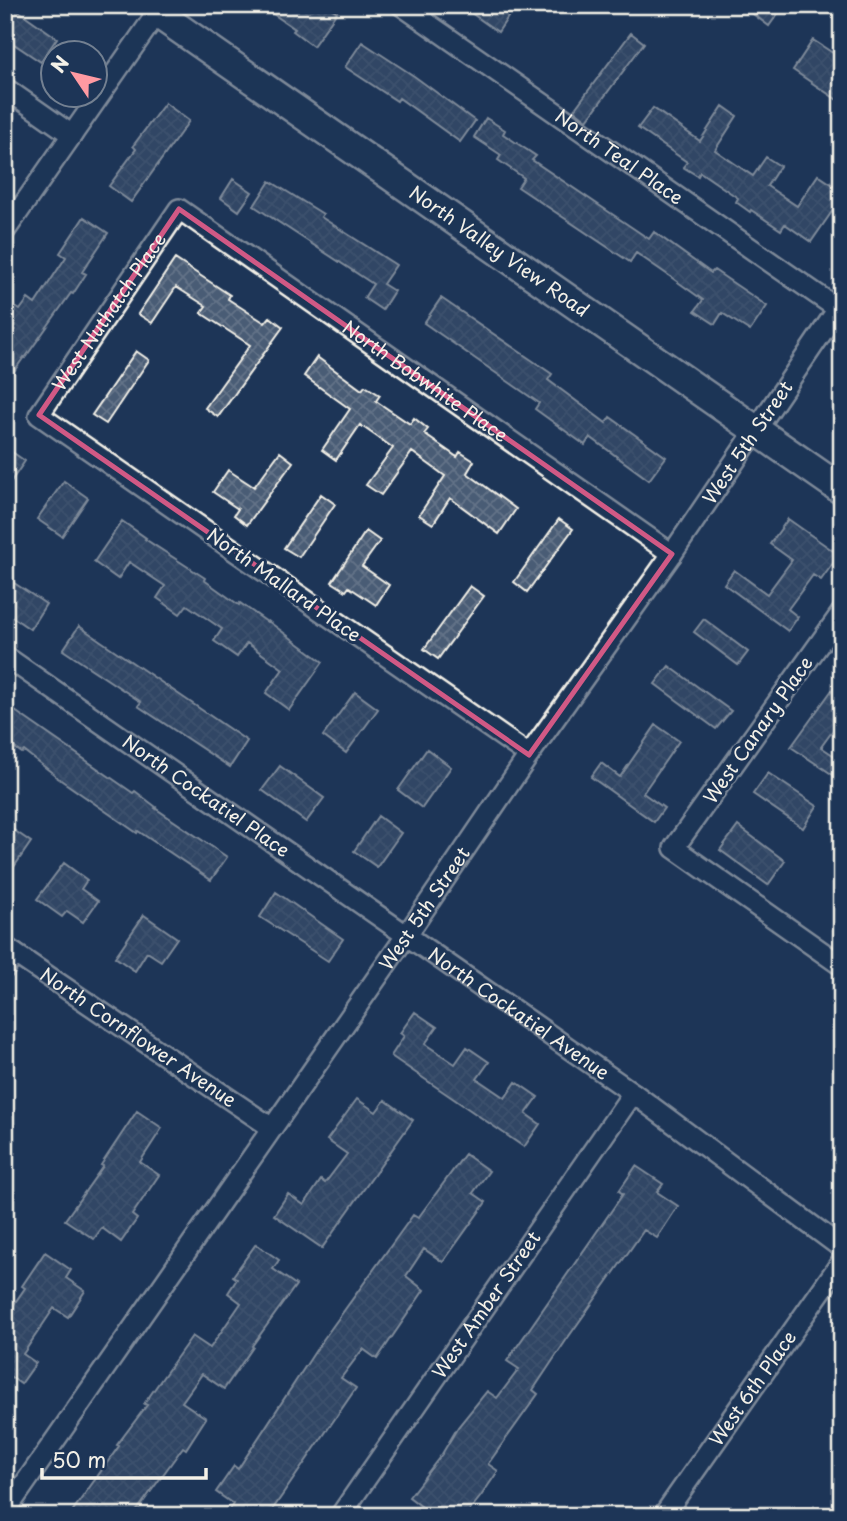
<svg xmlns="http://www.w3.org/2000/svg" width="847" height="1521" font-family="'Playpen Sans',sans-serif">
  <defs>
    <pattern id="building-cross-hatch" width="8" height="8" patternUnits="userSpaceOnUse" patternTransform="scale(1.75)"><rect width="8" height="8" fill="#485b74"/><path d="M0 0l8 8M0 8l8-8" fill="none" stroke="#637388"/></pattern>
  </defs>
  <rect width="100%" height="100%" fill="#1d3557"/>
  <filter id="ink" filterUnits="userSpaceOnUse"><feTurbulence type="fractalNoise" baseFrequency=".0143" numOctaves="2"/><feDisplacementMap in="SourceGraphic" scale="14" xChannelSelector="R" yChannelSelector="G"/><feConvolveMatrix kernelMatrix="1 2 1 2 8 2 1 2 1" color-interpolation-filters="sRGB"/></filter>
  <g filter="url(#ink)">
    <path fill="url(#building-cross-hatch)" stroke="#f4f1e8" stroke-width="2" d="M 5,5 L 10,5 L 57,38 L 41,62 L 5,38 Z
      M 260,5 L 327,5 L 337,12 L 313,46 L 293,31 L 295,29 Z
      M 460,5 L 516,5 L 498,32 Z
      M 741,5 L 784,5 L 769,26 Z
      M 631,33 L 644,43 L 587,120 L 574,110 Z
      M 813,40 L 842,59 L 842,103 L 793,70 Z
      M 362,42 L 414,76 L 475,121 L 460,142 L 399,98 L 397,101 L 345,67 Z
      M 165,103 L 189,121 L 131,202 L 109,186 L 136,149 L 133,146 Z
      M 723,106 L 737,116 L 715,150 L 753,176 L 766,157 L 780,166 L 767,186 L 797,206 L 818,175 L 842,191 L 842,197 L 811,242 L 785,224 L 781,230 L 751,210 L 750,212 L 736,202 L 738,198 L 700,172 L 698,176 L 683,167 L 687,162 L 638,128 L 653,108 L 700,141 Z
      M 486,118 L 505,130 L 503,134 L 536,156 L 532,160 L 649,239 L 654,232 L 711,273 L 714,270 L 767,306 L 750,331 L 722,313 L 715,324 L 695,311 L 703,300 L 668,275 L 636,253 L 630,262 L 518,187 L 524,178 L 498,160 L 501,155 L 474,137 Z
      M 233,179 L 252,192 L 239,211 L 221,198 Z
      M 270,181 L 323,214 L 321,217 L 396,265 L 383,284 L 394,291 L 382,310 L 364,298 L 373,284 L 254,206 Z
      M 84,217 L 108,233 L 82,272 L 86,274 L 73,294 L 71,293 L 25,358 L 24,357 L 5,384 L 5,300 L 20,310 L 28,299 L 35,304 L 66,257 L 60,253 Z
      M 175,259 L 230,295 L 228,299 L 265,323 L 270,317 L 283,327 L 218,417 L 205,408 L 250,345 L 201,313 L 206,306 L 176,287 L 152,323 L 138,314 Z
      M 441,298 L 552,374 L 548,380 L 606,423 L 610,417 L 666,457 L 649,480 L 590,437 L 585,445 L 535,409 L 539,403 L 424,323 Z
      M 136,351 L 149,360 L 106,424 L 92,415 Z
      M 317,357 L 362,390 L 365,386 L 380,395 L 376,401 L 410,424 L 414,418 L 428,429 L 424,434 L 457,457 L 460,452 L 474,461 L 467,473 L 516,509 L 499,534 L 450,498 L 433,524 L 419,515 L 445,476 L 412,452 L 381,495 L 366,485 L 393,448 L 360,425 L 336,460 L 322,450 L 350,409 L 304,376 Z
      M 5,447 L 25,461 L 5,490 Z
      M 280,452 L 293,462 L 247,525 L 234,515 L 238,509 L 213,492 L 228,470 L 254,487 Z
      M 64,481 L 88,498 L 62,536 L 37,519 Z
      M 321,494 L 335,504 L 299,557 L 284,548 Z
      M 559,519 L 573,529 L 527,592 L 514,582 Z
      M 788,519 L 839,555 L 821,580 L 813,575 L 788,609 L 798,617 L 788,631 L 724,584 L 734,570 L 767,594 L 792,560 L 770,544 Z
      M 122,521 L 146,538 L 145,539 L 205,578 L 204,580 L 239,605 L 240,603 L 267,622 L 268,621 L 323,662 L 289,710 L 266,693 L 283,669 L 247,643 L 237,657 L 214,641 L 222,629 L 187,605 L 180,614 L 157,598 L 165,586 L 129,562 L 118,579 L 94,562 Z
      M 366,531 L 380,541 L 362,566 L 389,585 L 376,605 L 349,587 L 346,591 L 332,582 Z
      M 5,577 L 46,604 L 30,629 L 5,612 Z
      M 470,586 L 484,596 L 438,659 L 424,649 Z
      M 704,619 L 748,652 L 738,665 L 694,632 Z
      M 79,626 L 247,741 L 230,767 L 138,706 L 141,702 L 63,650 Z
      M 669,666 L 731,711 L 716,729 L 655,684 Z
      M 842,676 L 842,718 L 821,747 L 842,761 L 842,781 L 791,747 Z
      M 355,692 L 378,709 L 346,753 L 323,736 Z
      M 5,704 L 133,793 L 135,791 L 156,807 L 155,808 L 227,857 L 211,880 L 138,831 L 137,833 L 55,776 L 55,775 L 24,751 L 22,753 L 5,741 Z
      M 656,725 L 679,741 L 643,793 L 664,808 L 654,822 L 591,777 L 601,763 L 620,777 Z
      M 427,749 L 451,767 L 422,808 L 398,790 Z
      M 280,766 L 324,798 L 306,822 L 262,790 Z
      M 768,773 L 817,806 L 803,828 L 753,794 Z
      M 378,816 L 401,833 L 377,867 L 354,851 Z
      M 5,824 L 31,842 L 5,880 Z
      M 738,826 L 785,861 L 768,885 L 720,850 Z
      M 64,863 L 87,880 L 81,889 L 98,901 L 83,922 L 67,911 L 62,917 L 37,899 Z
      M 276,892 L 343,939 L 328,961 L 260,917 Z
      M 144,915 L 177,938 L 161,961 L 147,952 L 135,971 L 115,957 Z
      M 415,1012 L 437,1027 L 425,1044 L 455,1064 L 467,1047 L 489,1062 L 477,1079 L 505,1098 L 516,1082 L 538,1097 L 526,1114 L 540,1124 L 524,1147 L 391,1056 L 404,1036 L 400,1033 Z
      M 357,1099 L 376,1112 L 385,1100 L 413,1120 L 322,1248 L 274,1215 L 288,1194 L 304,1205 L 321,1180 L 325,1183 L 347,1154 L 327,1140 Z
      M 137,1111 L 162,1128 L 140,1162 L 159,1175 L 132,1215 L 137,1219 L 121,1242 L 102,1228 L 94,1239 L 65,1220 L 103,1166 L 101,1165 Z
      M 465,1154 L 489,1171 L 473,1193 L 486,1202 L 443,1262 L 424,1249 L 406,1276 L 424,1290 L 377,1359 L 363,1349 L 341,1378 L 356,1388 L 268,1516 L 225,1516 L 233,1504 L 216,1492 L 234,1466 L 238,1469 L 320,1344 L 413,1215 L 418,1218 Z
      M 636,1166 L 663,1184 L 657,1192 L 678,1206 L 657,1238 L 644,1230 L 567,1339 L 533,1390 L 538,1394 L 488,1464 L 498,1471 L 481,1496 L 465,1516 L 434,1516 L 409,1497 L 442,1454 L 458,1427 L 487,1391 L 497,1398 L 519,1369 L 507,1361 L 623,1194 L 619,1191 Z
      M 256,1244 L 279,1260 L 273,1269 L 296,1285 L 252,1346 L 253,1347 L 224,1389 L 202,1374 L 182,1402 L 206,1418 L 186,1449 L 183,1447 L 133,1516 L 69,1516 L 119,1446 L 117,1445 L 147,1405 L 144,1404 L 192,1336 L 210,1348 L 241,1303 L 228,1293 L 237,1279 L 233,1276 Z
      M 45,1252 L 71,1270 L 66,1278 L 85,1291 L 68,1317 L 54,1308 L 23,1354 L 36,1363 L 21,1384 L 8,1375 L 5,1380 L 5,1317 L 25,1288 L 22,1286 Z"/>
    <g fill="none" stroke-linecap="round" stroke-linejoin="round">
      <defs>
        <g id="street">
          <path id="s1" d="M 401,5 L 838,309"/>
          <path d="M 5,88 L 72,135"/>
          <path d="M 5,231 L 157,13"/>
          <path d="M 842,612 L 674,848 L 842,966"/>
          <path id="s2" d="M 5,656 L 633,1093 L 842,1248"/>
          <path id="s3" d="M 529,755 L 39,415 L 179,209 L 672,554"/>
          <path id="s4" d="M 5,947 L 272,1128"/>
          <path d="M 5,968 L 15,954"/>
          <path id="s5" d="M 5,1512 L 406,936 L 529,755 L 672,554 L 842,303"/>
          <path id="s6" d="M 340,1516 L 633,1093"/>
          <path id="s7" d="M 663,1516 L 842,1261"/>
        </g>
        <g id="secondary">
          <path id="s8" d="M 163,5 L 157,13 L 842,490"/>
        </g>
      </defs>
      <use href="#street" stroke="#f4f1e8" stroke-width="24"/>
      <use href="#secondary" stroke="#f4f1e8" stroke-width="33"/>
      <use href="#street" stroke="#1d3557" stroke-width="19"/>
      <use href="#secondary" stroke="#1d3557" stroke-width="28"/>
    </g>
  </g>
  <path d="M0 0H847V1521H0ZM 179,209 L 672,554 L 529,755 L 39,415 Z" fill="#1d3557" fill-opacity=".55" fill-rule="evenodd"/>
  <path fill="none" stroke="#d15985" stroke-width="5" stroke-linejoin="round" d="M 179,209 L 672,554 L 529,755 L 39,415 Z"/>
  <g text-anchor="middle" stroke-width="6" stroke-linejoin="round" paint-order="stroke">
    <g font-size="19" fill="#f4f1e8" stroke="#1d3557">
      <text dy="7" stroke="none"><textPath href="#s1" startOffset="266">North Teal Place</textPath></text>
      <text dy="7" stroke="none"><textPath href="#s8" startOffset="427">North Valley View Road</textPath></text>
      <text dy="7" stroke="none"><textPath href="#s3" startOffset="721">West Nuthatch Place</textPath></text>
      <text dy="7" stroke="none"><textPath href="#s3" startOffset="1146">North Bobwhite Place</textPath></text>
      <text dy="7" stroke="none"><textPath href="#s5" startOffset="1302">West 5th Street</textPath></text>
      <text transform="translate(284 585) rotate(35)" y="7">North Mallard Place</text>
      <text transform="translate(758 730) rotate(-55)" y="7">West Canary Place</text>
      <text dy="7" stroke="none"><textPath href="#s2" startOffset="245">North Cockatiel Place</textPath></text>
      <text dy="7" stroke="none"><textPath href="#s5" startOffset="735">West 5th Street</textPath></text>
      <text dy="7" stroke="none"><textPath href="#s2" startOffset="626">North Cockatiel Avenue</textPath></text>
      <text dy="7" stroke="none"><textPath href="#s4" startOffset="161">North Cornflower Avenue</textPath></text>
      <text dy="7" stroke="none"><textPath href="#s6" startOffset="257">West Amber Street</textPath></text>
      <text dy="7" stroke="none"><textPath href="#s7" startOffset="156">West 6th Place</textPath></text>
    </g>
  </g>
  <rect width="847" height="1521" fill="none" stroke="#1d3557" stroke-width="28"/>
  <rect x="14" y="14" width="819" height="1493" fill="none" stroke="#f4f1e8" stroke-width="2.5" filter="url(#ink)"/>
  <g transform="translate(74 74) rotate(305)"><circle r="33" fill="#1d3557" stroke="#738091" stroke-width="2"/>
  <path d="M0-5L12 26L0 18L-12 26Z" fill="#ff9aa2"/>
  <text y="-10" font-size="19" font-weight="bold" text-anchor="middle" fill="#f4f1e8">N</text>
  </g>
  <path d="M42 1468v10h164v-10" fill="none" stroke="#f4f1e8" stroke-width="3.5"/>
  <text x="52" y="1468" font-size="21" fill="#f4f1e8" stroke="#1d3557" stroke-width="5" paint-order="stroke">50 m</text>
</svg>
